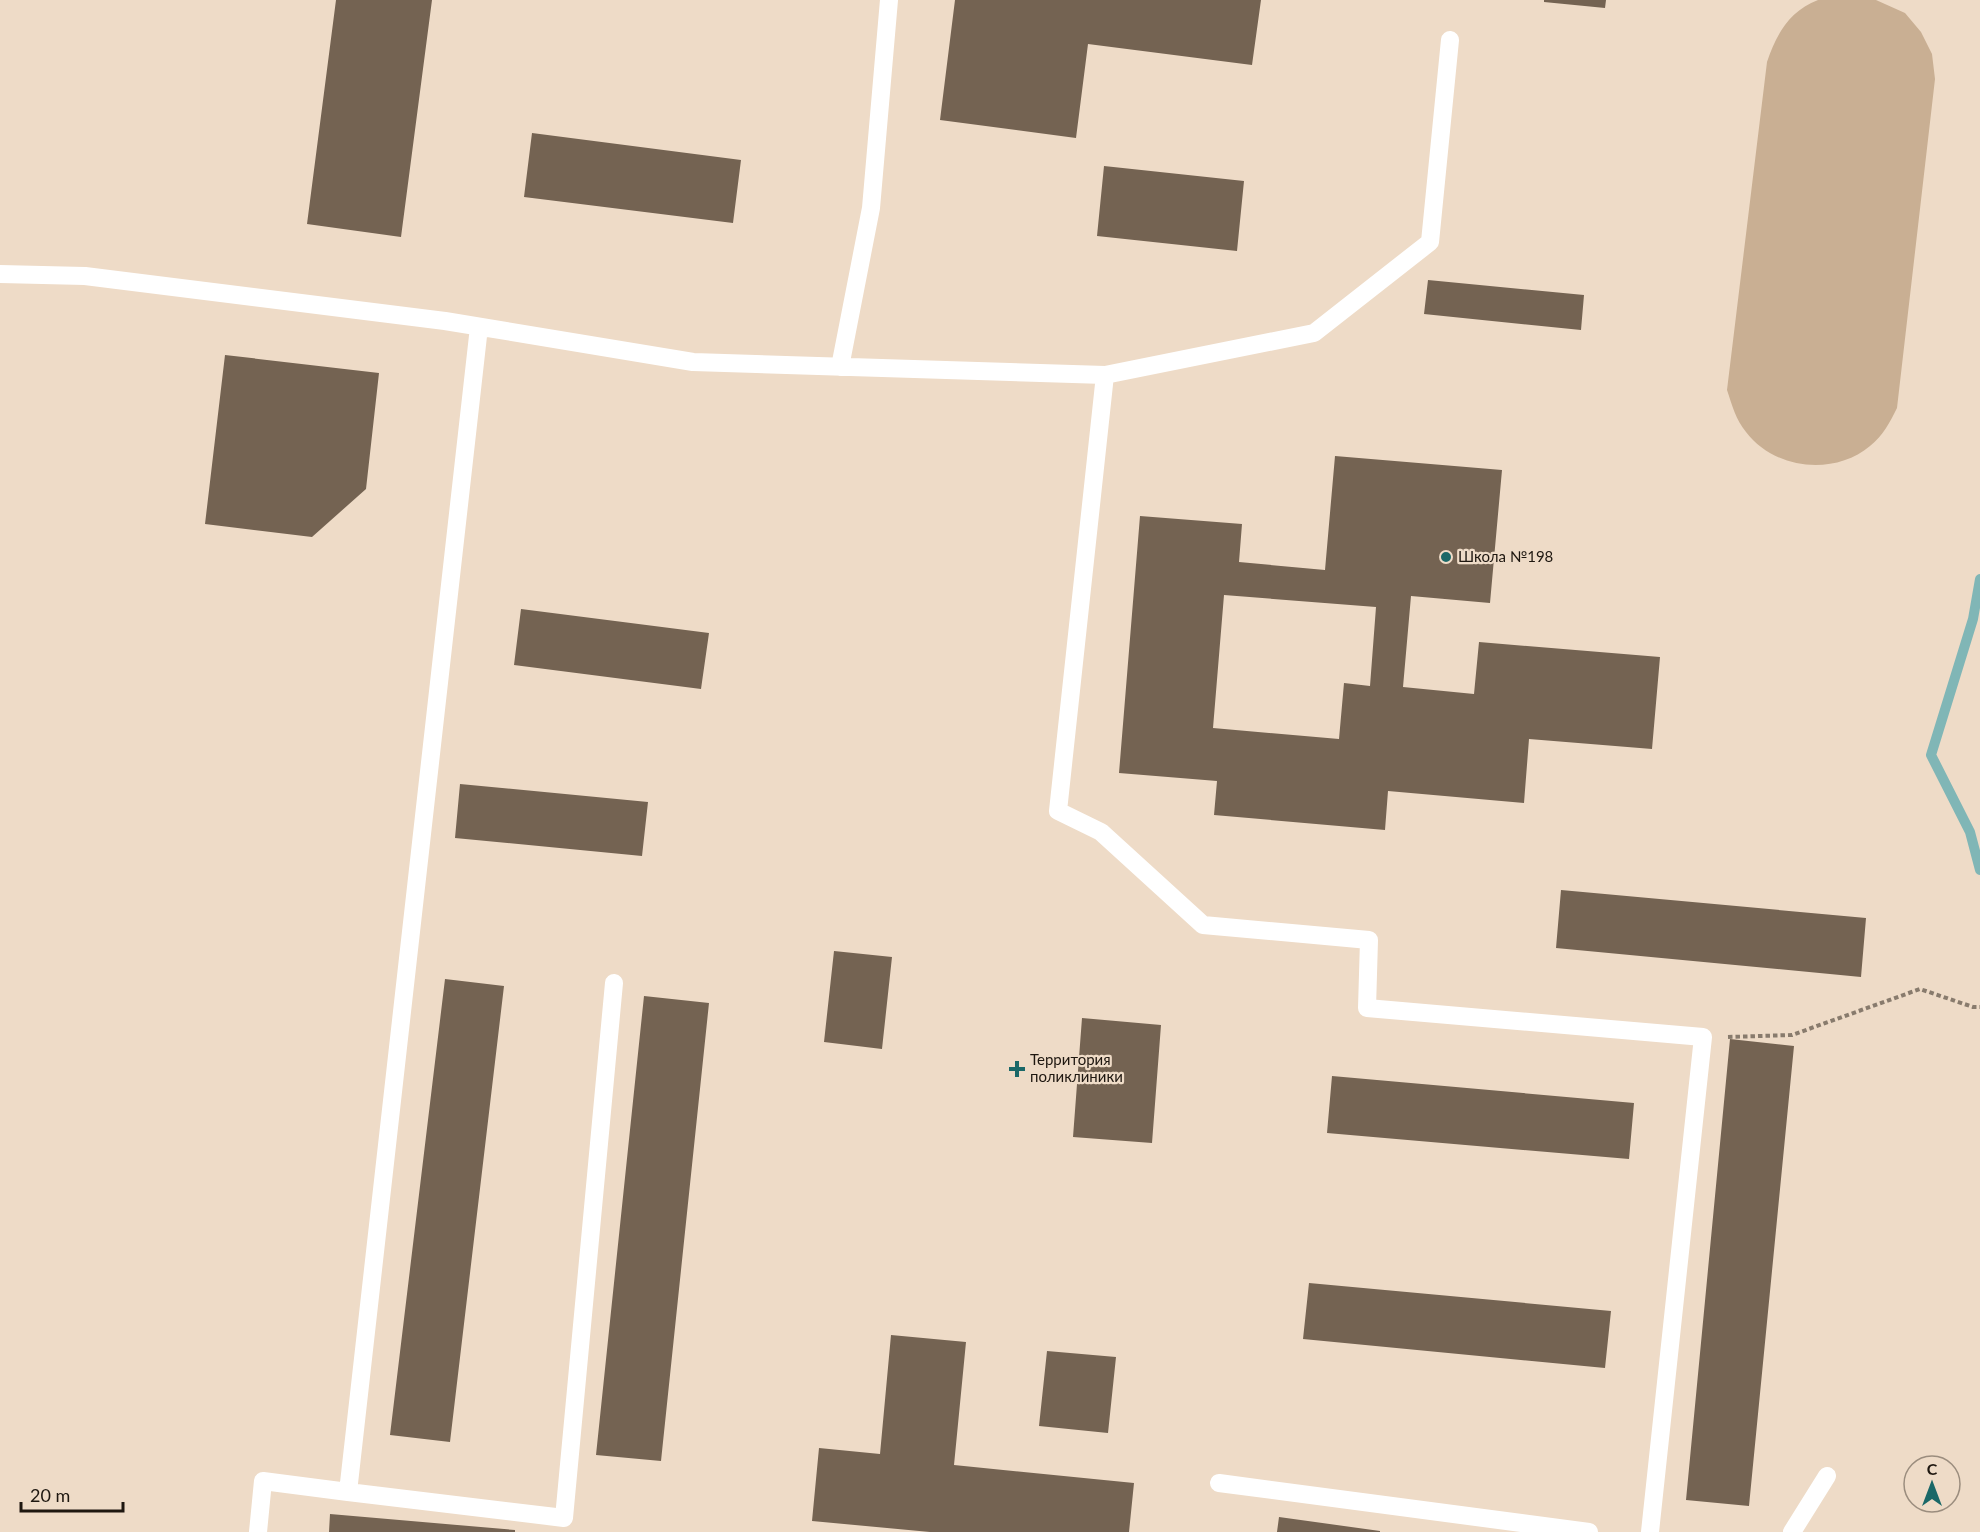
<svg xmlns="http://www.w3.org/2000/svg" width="1980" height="1532" font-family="Lato,sans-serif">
  <rect width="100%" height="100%" fill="#eedbc7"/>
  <path fill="#c9af93" d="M 1818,0 L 1876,0 L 1905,13 L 1921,32 L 1932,54 L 1935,79 L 1897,408 C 1890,422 1883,436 1870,446 C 1834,476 1775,470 1746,432 C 1736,420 1732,405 1727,390 L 1767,62 C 1776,35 1789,11 1818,0 Z"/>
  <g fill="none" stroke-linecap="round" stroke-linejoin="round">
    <path stroke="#80b6b6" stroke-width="10" d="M 1980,579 L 1973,619 L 1931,755 L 1970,832 L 1980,870"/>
  </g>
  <path fill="#746352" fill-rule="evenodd" d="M 336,0 L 432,0 L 401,237 L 307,224 Z
    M 955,0 L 1261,0 L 1252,65 L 1088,44 L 1076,138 L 940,120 Z
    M 1544,0 L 1606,0 L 1605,8 L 1544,2 Z
    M 532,133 L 741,160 L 733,223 L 524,197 Z
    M 1104,166 L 1244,181 L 1237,251 L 1097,236 Z
    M 1428,280 L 1584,295 L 1581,330 L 1424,314 Z
    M 225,355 L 379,373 L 366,489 L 312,537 L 205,524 Z
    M 1335,456 L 1502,470 L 1490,603 L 1411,596 L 1403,687 L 1474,694 L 1479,642 L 1660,657 L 1652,749 L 1529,739 L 1524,803 L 1388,791 L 1385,830 L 1214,815 L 1217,781 L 1119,773 L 1140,516 L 1242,524 L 1239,562 L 1325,570 ZM 1224,595 L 1376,607 L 1370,686 L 1344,683 L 1339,739 L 1213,728 Z
    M 521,609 L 709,633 L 701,689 L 514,665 Z
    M 460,784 L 648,802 L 642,856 L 455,838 Z
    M 1561,890 L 1866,918 L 1861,977 L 1556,948 Z
    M 834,951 L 892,957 L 882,1049 L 824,1042 Z
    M 445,979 L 504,986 L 450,1442 L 390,1435 Z
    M 644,996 L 709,1003 L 661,1461 L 596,1455 Z
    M 1082,1018 L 1161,1025 L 1152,1143 L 1073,1137 Z
    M 1730,1039 L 1794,1046 L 1749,1506 L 1686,1500 Z
    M 1332,1076 L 1634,1103 L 1629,1159 L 1327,1133 Z
    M 1309,1283 L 1611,1311 L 1605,1368 L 1303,1339 Z
    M 891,1335 L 966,1342 L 954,1465 L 1134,1483 L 1129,1532 L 930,1532 L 812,1521 L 819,1448 L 880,1454 Z
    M 1047,1351 L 1116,1357 L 1108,1433 L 1039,1426 Z
    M 330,1514 L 515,1530 L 515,1532 L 329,1532 Z
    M 1279,1517 L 1380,1531 L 1380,1532 L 1277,1532 Z"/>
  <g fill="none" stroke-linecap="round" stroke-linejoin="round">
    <path stroke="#887b6d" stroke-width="4" stroke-dasharray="4.5 3" stroke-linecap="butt" d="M 1728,1037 L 1792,1035 L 1920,989 L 1973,1007 L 1980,1007"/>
    <path stroke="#fff" stroke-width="18" d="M 1450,40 L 1430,242 L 1314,333 L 1105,375 L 1058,811 L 1101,832 L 1203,925 L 1369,940 L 1367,1008 L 1703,1037 L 1650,1532
      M 0,274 L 85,276 L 445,321 L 693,362 L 1105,375
      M 479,327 L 348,1492 L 564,1518 L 614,983
      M 840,367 L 871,208 L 889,0
      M 1219,1483 L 1589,1532
      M 258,1532 L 263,1481 L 348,1492
      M 1792,1532 L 1827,1476"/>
  </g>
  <g fill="#1a6868" stroke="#eedbc7" stroke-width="2">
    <circle cx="1446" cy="557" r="6"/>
    <path d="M1014 1060h6v6h6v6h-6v6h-6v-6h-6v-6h6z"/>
  </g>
  <g text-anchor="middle" stroke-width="4.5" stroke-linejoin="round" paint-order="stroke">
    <g font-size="15" fill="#1e1710" stroke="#eedbc7" text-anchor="start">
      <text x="1458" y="562">Школа №198</text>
      <text x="1030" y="1065">Территория<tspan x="1030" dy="17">поликлиники</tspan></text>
    </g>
  </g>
  <g transform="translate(1932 1484)"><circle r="28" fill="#eedbc7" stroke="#9b8d7e" stroke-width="1.5"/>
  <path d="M0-4.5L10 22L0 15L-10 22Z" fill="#1a6868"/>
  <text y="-9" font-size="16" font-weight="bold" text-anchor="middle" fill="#1e1710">С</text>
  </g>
  <path d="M21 1502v9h102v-9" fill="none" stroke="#1e1710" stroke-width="3"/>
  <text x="30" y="1502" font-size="18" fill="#1e1710" stroke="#eedbc7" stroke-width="4.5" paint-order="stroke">20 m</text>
</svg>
